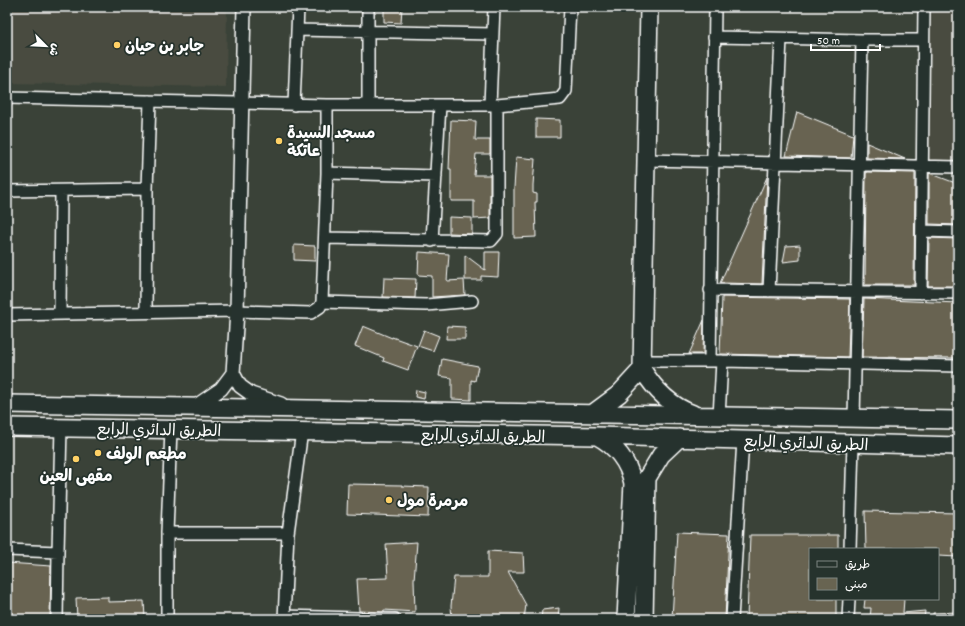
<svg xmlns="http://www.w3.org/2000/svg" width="965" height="626" font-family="Dekko,'Playpen Sans Arabic',sans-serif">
  <rect width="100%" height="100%" fill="#3a4238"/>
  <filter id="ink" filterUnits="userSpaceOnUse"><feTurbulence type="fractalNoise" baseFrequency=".025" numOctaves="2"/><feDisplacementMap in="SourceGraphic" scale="8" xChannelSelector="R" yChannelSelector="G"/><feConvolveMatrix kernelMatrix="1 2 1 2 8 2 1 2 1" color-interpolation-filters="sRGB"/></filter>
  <g filter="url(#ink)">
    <path fill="#484c40" d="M 7,7 L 227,7 L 226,87 L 7,83 Z
      M 925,7 L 958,7 L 958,166 L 924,165 Z"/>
    <path fill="#686451" stroke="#fff" d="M 384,7 L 402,7 L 401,23 L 384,22 Z
      M 797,112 L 853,135 L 851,158 L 786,156 Z
      M 536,119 L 560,120 L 560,137 L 536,137 Z
      M 451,120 L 476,121 L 475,140 L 490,140 L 490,154 L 476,154 L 474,175 L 490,175 L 490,218 L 474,219 L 474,201 L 451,201 L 451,169 L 449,169 Z
      M 867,143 L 905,159 L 867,158 Z
      M 516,157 L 535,159 L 533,185 L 533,193 L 537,194 L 537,202 L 535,202 L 536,237 L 514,238 L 514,188 Z
      M 868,172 L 915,173 L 914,285 L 865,285 L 866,173 Z
      M 929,173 L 958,184 L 958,225 L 929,224 Z
      M 767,177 L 762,284 L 720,283 Z
      M 449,217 L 472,218 L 472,234 L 449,233 Z
      M 929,238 L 958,239 L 958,286 L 928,286 Z
      M 294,245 L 315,246 L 315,261 L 294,260 Z
      M 800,245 L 800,260 L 783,262 L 786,246 Z
      M 419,252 L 449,254 L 447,281 L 464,280 L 465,295 L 432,297 L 432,276 L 418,275 Z
      M 485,252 L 499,252 L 498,277 L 481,276 L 481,280 L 465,280 L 465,255 L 485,270 Z
      M 384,278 L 416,279 L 415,298 L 383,297 Z
      M 722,297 L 850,299 L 848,357 L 720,354 Z
      M 864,299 L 958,303 L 958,358 L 862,357 Z
      M 704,320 L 703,354 L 689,354 Z
      M 363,326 L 392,338 L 392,337 L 417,346 L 408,370 L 383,361 L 384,358 L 355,346 Z
      M 447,326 L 465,327 L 465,339 L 446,339 Z
      M 424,330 L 439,336 L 433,351 L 418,346 Z
      M 442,359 L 478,366 L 475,381 L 471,380 L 471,400 L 452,399 L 452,378 L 439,376 Z
      M 416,390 L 425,392 L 424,399 L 415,397 Z
      M 348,484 L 402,485 L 402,486 L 429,487 L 428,517 L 347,514 Z
      M 865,511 L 958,513 L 958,557 L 938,556 L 938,549 L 866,549 Z
      M 677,532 L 729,534 L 725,619 L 672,619 Z
      M 750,535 L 838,535 L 838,549 L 810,549 L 810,599 L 836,599 L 836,619 L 747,619 Z
      M 417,542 L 414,580 L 415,612 L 384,610 L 383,612 L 359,611 L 357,579 L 388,578 L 386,544 Z
      M 488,551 L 523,553 L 524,572 L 508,572 L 526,605 L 524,619 L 452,619 L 451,606 L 454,577 L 488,577 Z
      M 7,563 L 51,566 L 50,619 L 7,619 Z
      M 108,597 L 108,602 L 144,601 L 145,618 L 77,619 L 76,598 Z
      M 865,599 L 904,599 L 903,613 L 925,611 L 924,619 L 870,619 L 871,608 L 864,608 Z
      M 559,608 L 558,619 L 541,619 L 542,610 Z
      M 958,612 L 958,619 L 933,619 L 933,613 Z"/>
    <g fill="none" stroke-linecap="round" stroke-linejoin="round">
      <defs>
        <path id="minor" d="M 297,30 L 493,34
          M 714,37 L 862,40 L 923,40
          M 7,98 L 327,105 L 497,105 L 560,99 L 566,91 L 570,7
          M 368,104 L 368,7
          M 294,105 L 298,7
          M 490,105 L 494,7
          M 647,160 L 958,167
          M 327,173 L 436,176
          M 7,191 L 147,189
          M 922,231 L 958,232
          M 325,238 L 491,241 L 497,234 L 497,105
          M 432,241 L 440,105
          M 710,290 L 958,293
          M 769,291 L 781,39
          M 921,293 L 924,7
          M 322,302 L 327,173 L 327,105
          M 146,312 L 147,189 L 150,101
          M 60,314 L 61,191
          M 7,315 L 237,311 L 311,313 L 320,307 L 322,302 L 426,305 L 472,301
          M 642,361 L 722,361 L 958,366
          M 710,361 L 715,7
          M 719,417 L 722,361
          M 854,419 L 862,40
          M 167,533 L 288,533 L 284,619
          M 288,533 L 302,431
          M 850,549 L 853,443
          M 7,550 L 58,552 L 61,427
          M 284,616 L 395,619
          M 57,619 L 58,552
          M 167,619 L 167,533 L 171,429
          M 732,619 L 743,440
          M 848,619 L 849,599"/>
        <path id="tertiary" d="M 244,7 L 237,311 L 233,373 L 240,386 L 251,394 L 281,404
          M 196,406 L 221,389 L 233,373"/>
        <path id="primary" d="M 649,7 L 642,369 C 654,389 671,406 693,414
          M 7,404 L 958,420
          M 592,414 L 619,394 L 642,369
          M 7,427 L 597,436 L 958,446
          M 597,436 C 616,446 628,461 633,483 L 626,619
          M 644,619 L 647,478 L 661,455 L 679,438"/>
      </defs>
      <use href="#minor" stroke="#fff" stroke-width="14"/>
      <use href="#tertiary" stroke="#fff" stroke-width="16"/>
      <use href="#primary" stroke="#fff" stroke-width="20"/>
      <use href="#minor" stroke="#26332d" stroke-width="11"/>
      <use href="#tertiary" stroke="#26332d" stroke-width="13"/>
      <use href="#primary" stroke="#26332d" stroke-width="17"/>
    </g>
  </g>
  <g fill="#ffd166" stroke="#26332d" stroke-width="1.5">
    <circle cx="117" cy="45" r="4"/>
    <circle cx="279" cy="141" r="4"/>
    <circle cx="98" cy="453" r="4"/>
    <circle cx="76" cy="459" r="4"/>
    <circle cx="389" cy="500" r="4"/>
  </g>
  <g text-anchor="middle" stroke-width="3.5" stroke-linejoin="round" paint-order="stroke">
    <g font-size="16" font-weight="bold" fill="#fff" stroke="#26332d" text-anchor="start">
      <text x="125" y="51">جابر بن حيان</text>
      <text x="287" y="138">مسجد السيدة<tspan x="287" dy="18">عاتكة</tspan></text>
      <text x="106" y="459">مطعم الولف</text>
      <text x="76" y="481" text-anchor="middle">مقهى العين</text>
      <text x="397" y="506">مرمرة مول</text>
    </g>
    <g font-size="16" fill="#fff" stroke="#26332d">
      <text transform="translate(159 429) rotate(1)" y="6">الطريق الدائري الرابع</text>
      <text transform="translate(483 435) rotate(1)" y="6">الطريق الدائري الرابع</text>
      <text transform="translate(806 442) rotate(2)" y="6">الطريق الدائري الرابع</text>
    </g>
  </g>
  <rect width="965" height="626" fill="none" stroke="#26332d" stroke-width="24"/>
  <rect x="12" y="12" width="941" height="602" fill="none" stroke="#fff" stroke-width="1.5" filter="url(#ink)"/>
  <rect x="809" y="548" width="130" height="52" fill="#26332d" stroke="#7d8581"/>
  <rect x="817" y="561" width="20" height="6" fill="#26332d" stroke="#7d8581"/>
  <text x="845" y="568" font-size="12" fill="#ffffff">طريق</text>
  <rect x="817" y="578" width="20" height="12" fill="#686451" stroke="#7d8581"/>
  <text x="845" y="588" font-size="12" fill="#ffffff">مبنى</text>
  <g transform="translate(46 46) rotate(114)" stroke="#26332d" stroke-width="3" paint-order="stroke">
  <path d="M0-3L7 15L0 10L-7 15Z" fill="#ffffff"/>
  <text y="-6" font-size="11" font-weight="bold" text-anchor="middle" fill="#ffffff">ش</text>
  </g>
  <path d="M811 44v6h69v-6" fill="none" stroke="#ffffff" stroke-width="2"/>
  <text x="817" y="44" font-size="12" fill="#ffffff" stroke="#26332d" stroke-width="3" paint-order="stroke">50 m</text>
</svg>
